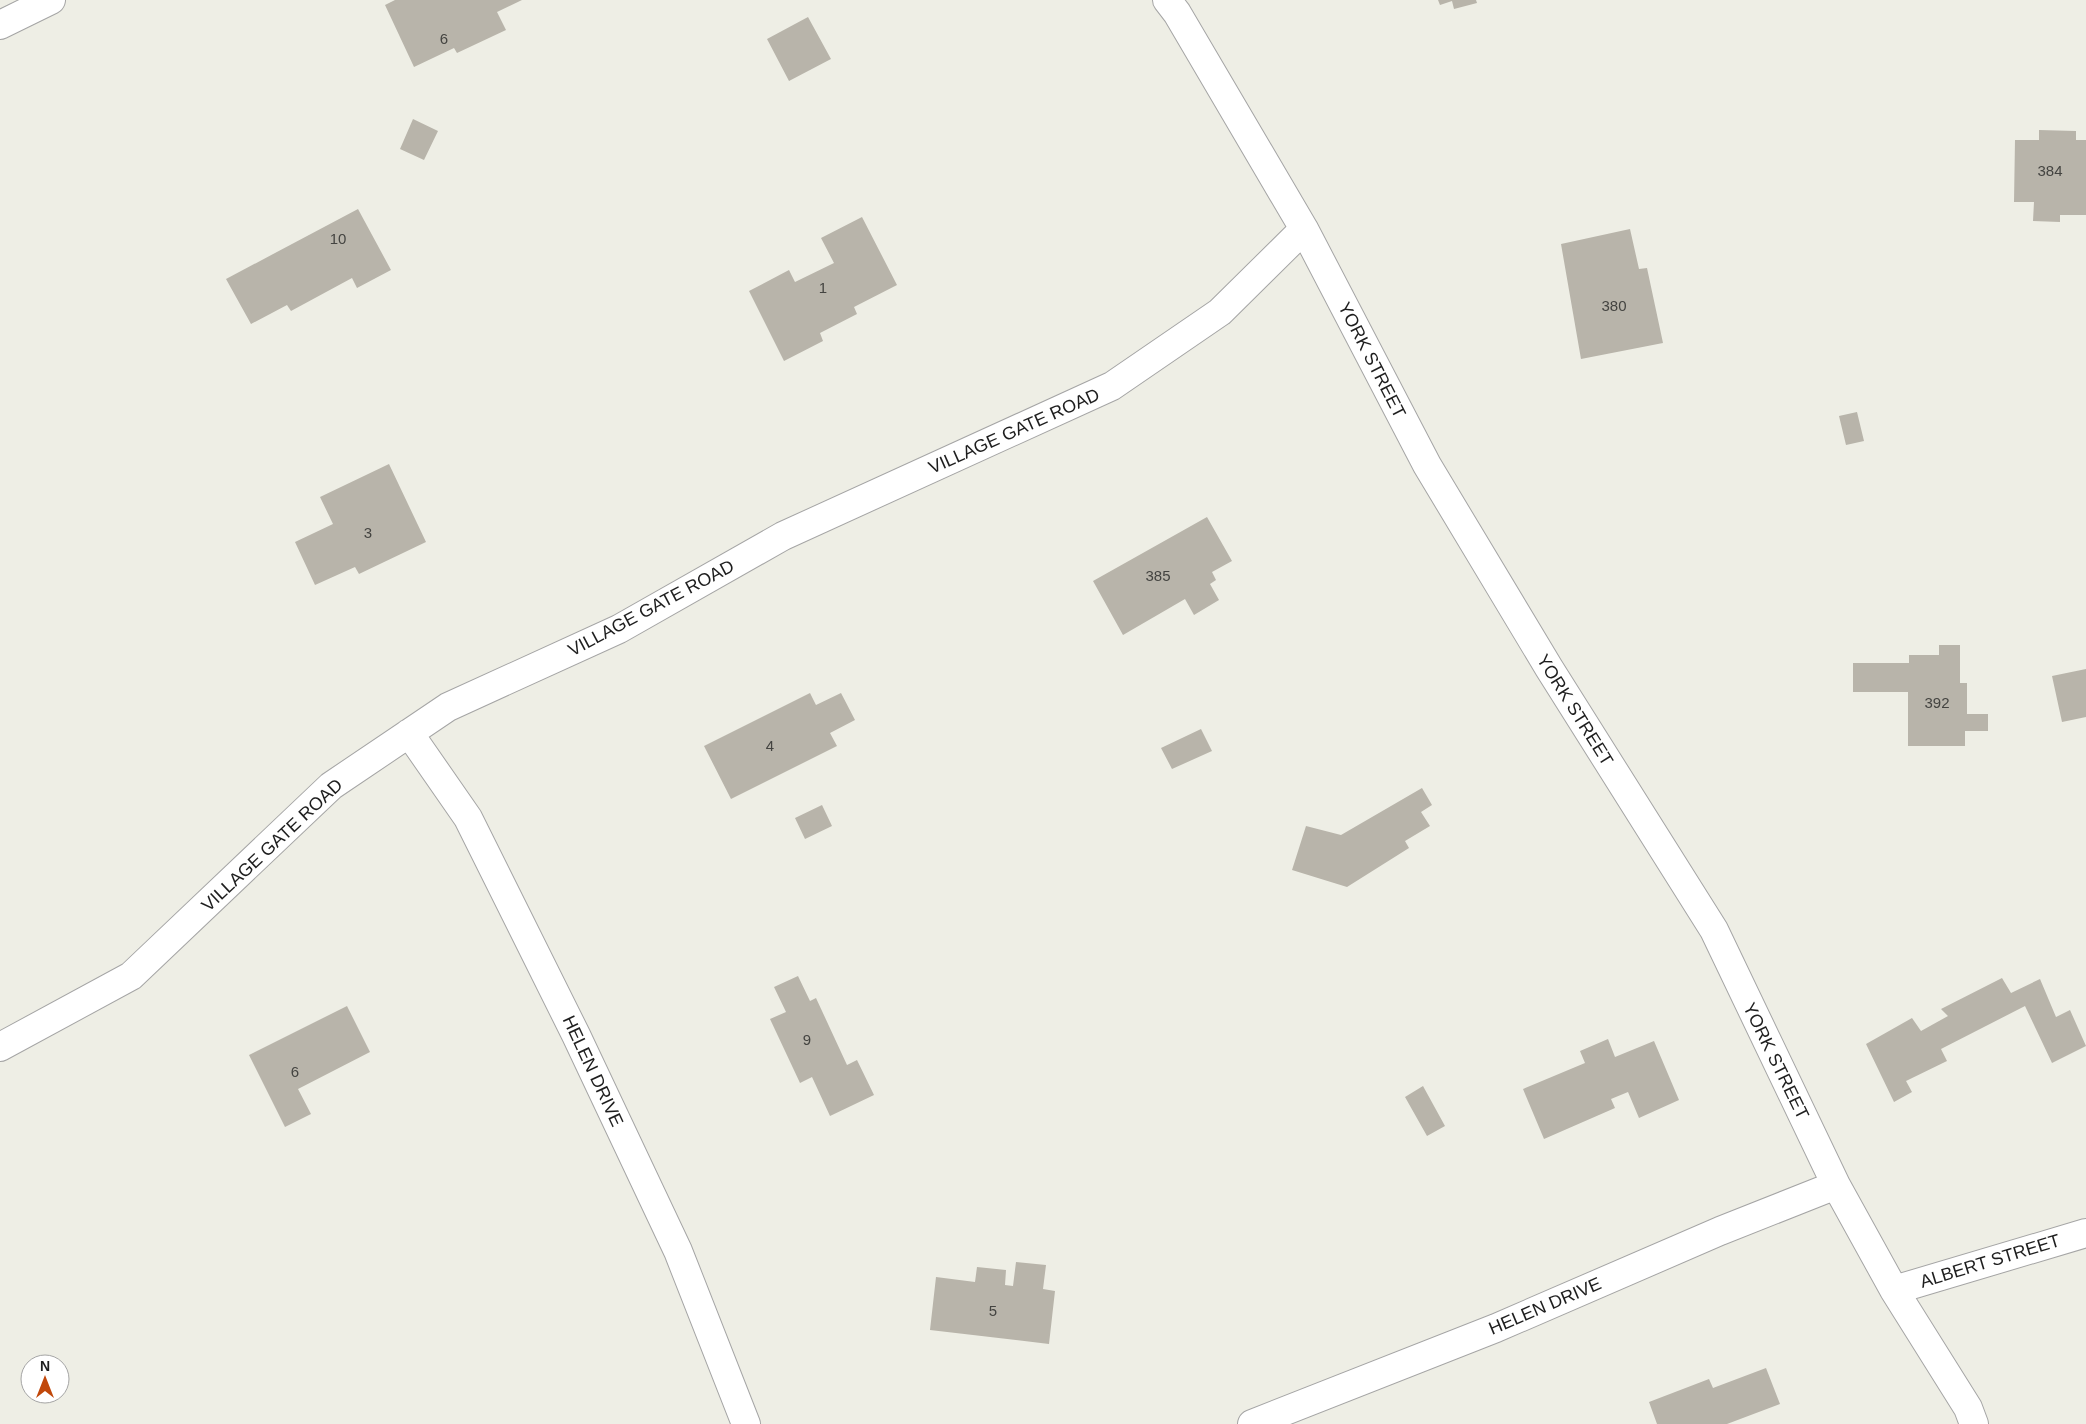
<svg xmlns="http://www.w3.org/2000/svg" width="2086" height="1424" font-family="Helvetica,sans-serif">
  <rect width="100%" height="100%" fill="#eeeee5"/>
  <path fill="#b8b4aa" d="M 395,0 L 522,0 L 497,12 L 506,30 L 457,53 L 454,48 L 414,67 L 385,5 Z
    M 1438,0 L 1476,0 L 1477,3 L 1454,9 L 1452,1 L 1440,5 Z
    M 808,17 L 831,59 L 789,81 L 767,39 Z
    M 413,119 L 438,131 L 424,160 L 400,149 Z
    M 2039,130 L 2076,131 L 2076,140 L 2086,140 L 2086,215 L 2060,215 L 2060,222 L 2033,221 L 2034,202 L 2014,202 L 2015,140 L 2039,140 Z
    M 358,209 L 391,270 L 357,288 L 352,278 L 291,311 L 287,305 L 251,324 L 226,279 Z
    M 862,217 L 897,285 L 854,307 L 857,314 L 820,333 L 823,341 L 784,361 L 749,291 L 789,270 L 795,282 L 834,263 L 821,238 Z
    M 1630,229 L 1639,269 L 1647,268 L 1663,343 L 1581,359 L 1561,244 Z
    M 1857,412 L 1864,441 L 1846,445 L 1839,416 Z
    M 389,464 L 426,542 L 359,574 L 355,567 L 315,585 L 295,542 L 333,524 L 320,497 Z
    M 1207,517 L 1232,561 L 1212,572 L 1216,580 L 1210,584 L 1219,600 L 1194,615 L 1185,599 L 1123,635 L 1093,581 Z
    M 1939,645 L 1960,645 L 1960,683 L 1967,683 L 1967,714 L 1988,714 L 1988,731 L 1965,731 L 1965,746 L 1908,746 L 1908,692 L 1853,692 L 1853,663 L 1909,663 L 1909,655 L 1939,655 Z
    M 2086,669 L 2086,717 L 2062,722 L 2052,676 Z
    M 810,693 L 816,705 L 841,693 L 855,720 L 830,733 L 837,746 L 731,799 L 704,746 Z
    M 1201,729 L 1212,751 L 1172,769 L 1161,748 Z
    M 1422,788 L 1432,805 L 1421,812 L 1430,826 L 1405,841 L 1409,848 L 1347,887 L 1292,870 L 1306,826 L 1341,835 Z
    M 822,805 L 832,826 L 805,839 L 795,818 Z
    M 798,976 L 810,1001 L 816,998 L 847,1065 L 857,1060 L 874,1095 L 830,1116 L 812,1077 L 800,1083 L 770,1019 L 786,1012 L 774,987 Z
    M 2002,978 L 2011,993 L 2040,979 L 2056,1017 L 2070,1010 L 2086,1046 L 2052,1063 L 2025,1006 L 1941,1049 L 1947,1061 L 1906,1081 L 1912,1092 L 1894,1102 L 1866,1044 L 1912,1018 L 1921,1031 L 1948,1016 L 1941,1009 Z
    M 347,1006 L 370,1052 L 298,1089 L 311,1114 L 285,1127 L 249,1055 Z
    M 1608,1039 L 1615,1057 L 1654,1041 L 1679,1100 L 1639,1118 L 1628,1092 L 1611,1099 L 1615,1108 L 1544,1139 L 1523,1089 L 1585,1063 L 1580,1051 Z
    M 1423,1086 L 1445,1126 L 1427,1136 L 1405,1097 Z
    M 1016,1262 L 1046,1265 L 1043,1289 L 1055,1291 L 1049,1344 L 930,1330 L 936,1277 L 975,1282 L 977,1267 L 1006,1270 L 1005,1285 L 1013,1286 Z
    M 1766,1368 L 1780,1404 L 1727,1424 L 1657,1424 L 1649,1402 L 1709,1379 L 1713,1388 Z"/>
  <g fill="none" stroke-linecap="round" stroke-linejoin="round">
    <defs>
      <path id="minor" d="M 1167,0 L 1177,13 L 1304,229 L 1427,465 L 1549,668 L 1714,930 L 1836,1185 L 1894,1290 L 1968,1408 L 1974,1424
        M 0,25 L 51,0
        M 409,733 L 468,818 L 576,1035 L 678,1251 L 746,1424
        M 0,1047 L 131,976 L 331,786 L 448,707 L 619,629 L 783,536 L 1112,386 L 1220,312 L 1304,229
        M 1894,1290 L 2086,1233
        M 1252,1424 L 1496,1328 L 1720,1231 L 1836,1185"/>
    </defs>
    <use href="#minor" stroke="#a5a5a5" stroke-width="30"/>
    <use href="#minor" stroke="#fff" stroke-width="28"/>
  </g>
  <g text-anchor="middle" stroke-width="5" stroke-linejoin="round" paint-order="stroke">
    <g font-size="15" fill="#444441">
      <text x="444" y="44">6</text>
      <text x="2050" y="176">384</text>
      <text x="338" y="244">10</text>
      <text x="823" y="293">1</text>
      <text x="1614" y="311">380</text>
      <text x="368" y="538">3</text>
      <text x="1158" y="581">385</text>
      <text x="1937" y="708">392</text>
      <text x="770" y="751">4</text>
      <text x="807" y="1045">9</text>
      <text x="295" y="1077">6</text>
      <text x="993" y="1316">5</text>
    </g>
    <g font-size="18" fill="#1e1e1e" stroke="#fff">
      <text transform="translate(1372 360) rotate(63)" y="6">YORK STREET</text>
      <text transform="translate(1014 431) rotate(-24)" y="6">VILLAGE GATE ROAD</text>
      <text transform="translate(651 608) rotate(-28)" y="6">VILLAGE GATE ROAD</text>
      <text transform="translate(1575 710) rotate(58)" y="6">YORK STREET</text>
      <text transform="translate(272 845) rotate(-43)" y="6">VILLAGE GATE ROAD</text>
      <text transform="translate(1776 1061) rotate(64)" y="6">YORK STREET</text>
      <text transform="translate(593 1071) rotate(65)" y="6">HELEN DRIVE</text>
      <text transform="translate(1990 1261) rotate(-17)" y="6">ALBERT STREET</text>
      <text transform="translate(1545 1306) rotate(-23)" y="6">HELEN DRIVE</text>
    </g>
  </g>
  <g transform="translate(45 1379)"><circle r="24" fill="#ffffff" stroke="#a5a5a5"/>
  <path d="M0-4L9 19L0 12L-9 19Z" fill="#c1480b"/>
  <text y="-8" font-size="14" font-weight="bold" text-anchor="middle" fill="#1e1e1e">N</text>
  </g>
</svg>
